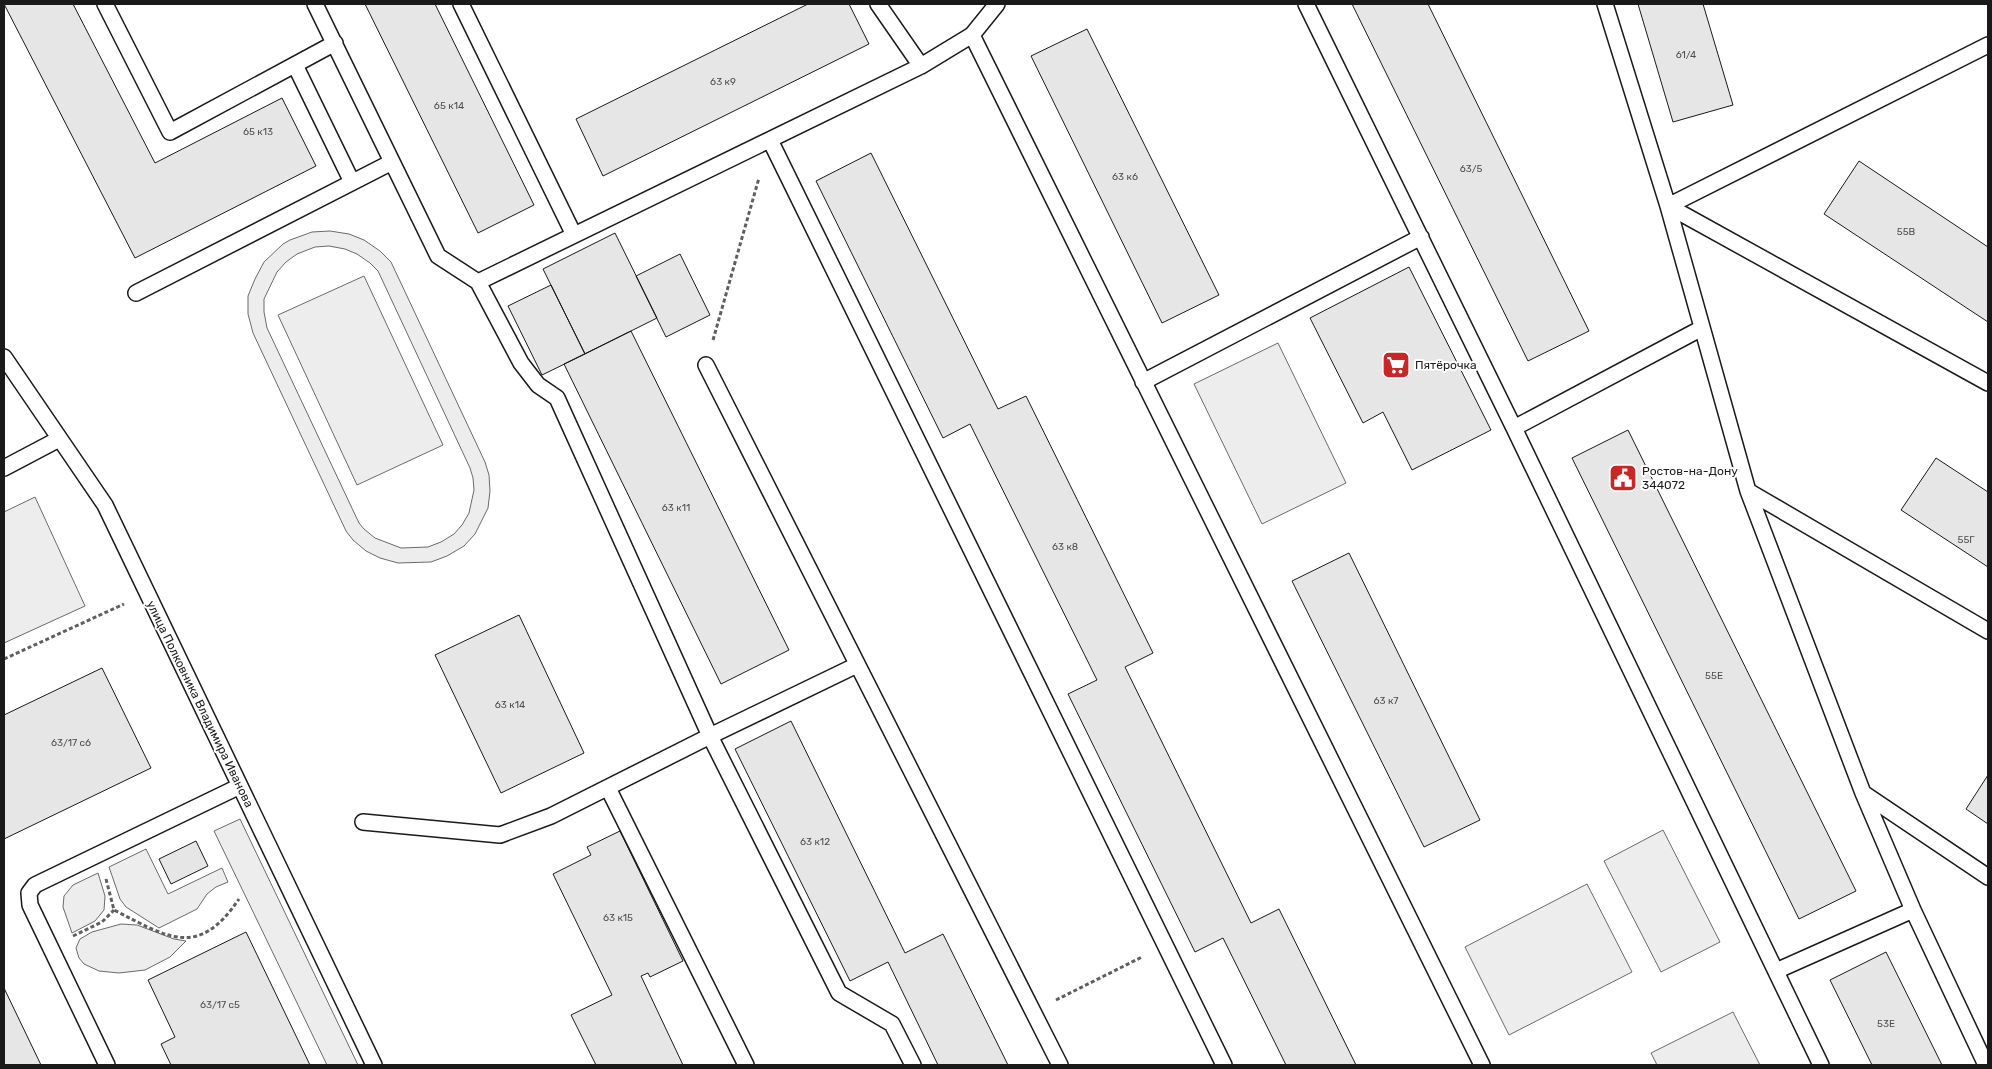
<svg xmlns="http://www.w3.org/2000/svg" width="1992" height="1069" font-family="Rubik,sans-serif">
  <rect width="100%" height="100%" fill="#fff"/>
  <path fill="#ededed" stroke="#6a6a6a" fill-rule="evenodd" d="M 330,231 L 349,234 L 364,240 L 380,251 L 391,262 L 485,462 L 489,475 L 490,491 L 488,508 L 475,534 L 464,546 L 447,556 L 431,562 L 398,563 L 380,558 L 366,551 L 353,540 L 346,531 L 253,333 L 248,314 L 248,296 L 255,279 L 264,262 L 283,244 L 290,240 L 312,232 ZM 329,246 L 345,249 L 357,254 L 370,263 L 378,271 L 470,468 L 473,478 L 474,490 L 469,513 L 462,525 L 454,534 L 441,542 L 428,547 L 401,548 L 375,538 L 364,529 L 359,523 L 267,328 L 264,312 L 264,299 L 277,272 L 286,262 L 297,254 L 315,247 Z
    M 364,276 L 443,445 L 357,485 L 278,315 Z
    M 1278,343 L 1346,483 L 1262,524 L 1194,384 Z
    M 35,497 L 85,606 L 4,643 L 4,512 Z
    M 240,819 L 358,1065 L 327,1065 L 214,831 Z
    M 1663,830 L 1720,942 L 1661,972 L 1604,861 Z
    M 146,849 L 168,894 L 222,868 L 228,882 L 216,887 L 207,894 L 197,909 L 159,928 L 126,907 L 120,899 L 109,867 Z
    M 98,873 L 105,896 L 104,910 L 95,921 L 72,933 L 63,907 L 64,896 L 73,885 Z
    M 1587,884 L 1632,972 L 1509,1035 L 1465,947 Z
    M 121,924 L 137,925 L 174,939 L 186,941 L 170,957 L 145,970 L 119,973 L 99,971 L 84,964 L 79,958 L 76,948 L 80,939 L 92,932 Z
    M 1733,1012 L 1760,1065 L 1657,1065 L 1651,1053 Z"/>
  <path fill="#e6e6e6" stroke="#1a1a1a" d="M 4,4 L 73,4 L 155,163 L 282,98 L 316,166 L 135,258 Z
    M 365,4 L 435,4 L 534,205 L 478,233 Z
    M 808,4 L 849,4 L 869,44 L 603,176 L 576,119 Z
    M 1352,4 L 1428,4 L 1589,331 L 1528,361 Z
    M 1638,4 L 1703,4 L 1733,105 L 1673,122 Z
    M 1087,29 L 1219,295 L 1162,323 L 1031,56 Z
    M 871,153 L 998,409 L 1026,396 L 1153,653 L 1125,667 L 1251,923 L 1279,909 L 1356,1065 L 1286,1065 L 1223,938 L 1195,952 L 1068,694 L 1097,680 L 970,424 L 943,438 L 816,181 Z
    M 1859,161 L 1988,247 L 1988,322 L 1824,214 Z
    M 615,233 L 657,318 L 585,354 L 543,269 Z
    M 680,254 L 710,315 L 666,337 L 636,276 Z
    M 1409,267 L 1491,430 L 1412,470 L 1383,412 L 1363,423 L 1310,318 Z
    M 551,285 L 585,354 L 542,375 L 508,306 Z
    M 631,331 L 789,650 L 721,684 L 564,364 Z
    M 1628,430 L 1856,891 L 1799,919 L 1572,458 Z
    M 1936,458 L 1988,492 L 1988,567 L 1901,510 Z
    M 1349,553 L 1480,820 L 1424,847 L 1292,581 Z
    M 519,615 L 584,753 L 501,793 L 435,655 Z
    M 102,668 L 151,768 L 4,839 L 4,715 Z
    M 791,721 L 905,953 L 943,934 L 1008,1065 L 938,1065 L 888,962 L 850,981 L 735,749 Z
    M 1988,775 L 1988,824 L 1966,809 Z
    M 620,831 L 683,961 L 650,977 L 648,973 L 641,976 L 683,1065 L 596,1065 L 571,1015 L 612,995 L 553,874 L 591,855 L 587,847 Z
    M 196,841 L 208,866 L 171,884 L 159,859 Z
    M 246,932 L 310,1065 L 171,1065 L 161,1044 L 175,1037 L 148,980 Z
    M 1886,952 L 1942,1065 L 1872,1065 L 1830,980 Z
    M 4,988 L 41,1065 L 4,1065 Z"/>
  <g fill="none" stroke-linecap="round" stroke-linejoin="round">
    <defs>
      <path id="service" d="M 105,4 L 170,132 L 335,43
        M 315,4 L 438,256 L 478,282 L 521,363 L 538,385 L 557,398 L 710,736 L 839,993 L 892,1024 L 913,1065
        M 461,4 L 574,235
        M 878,4 L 921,66
        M 1306,4 L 1514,428 L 1821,1065
        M 1605,4 L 1668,206 L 1748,491 L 1863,793 L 1913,910 L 1986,1065
        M 972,35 L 1482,1065
        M 295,65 L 352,182
        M 770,140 L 1224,1065
        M 1668,206 L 1988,383
        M 1668,206 L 1988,45
        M 478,282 L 921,66 L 972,35 L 997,4
        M 136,293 L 392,162
        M 4,357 L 105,505 L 374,1065
        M 706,365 L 1060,1065
        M 1143,382 L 1421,237
        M 1514,428 L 1702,328
        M 4,468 L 59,439
        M 1748,491 L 1988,631
        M 608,788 L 746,1065
        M 1863,793 L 1988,877
        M 363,822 L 500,835 L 551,816 L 710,736 L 857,665
        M 1776,971 L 1913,910
        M 107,1065 L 30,905 L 29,893 L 35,885 L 240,786"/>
    </defs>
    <use href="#service" stroke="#1a1a1a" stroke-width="18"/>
    <path stroke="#5f5f5f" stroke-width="3" stroke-dasharray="4 2.5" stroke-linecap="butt" d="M 713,340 L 759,178
      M 4,659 L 124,604
      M 106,879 L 114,910 C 169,938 198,959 239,899
      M 73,936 L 102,922 L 114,910
      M 1056,1000 L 1142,957"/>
    <use href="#service" stroke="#fff" stroke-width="15"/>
  </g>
  <defs>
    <symbol id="supermarket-square" viewBox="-11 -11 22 22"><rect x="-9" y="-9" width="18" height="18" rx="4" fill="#c62828" stroke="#fff"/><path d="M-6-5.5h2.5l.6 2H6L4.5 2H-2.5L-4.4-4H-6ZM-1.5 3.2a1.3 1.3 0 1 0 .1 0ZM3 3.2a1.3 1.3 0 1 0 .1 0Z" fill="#fff"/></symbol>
    <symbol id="civic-square" viewBox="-11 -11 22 22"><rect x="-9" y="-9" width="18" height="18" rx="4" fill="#c62828" stroke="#fff"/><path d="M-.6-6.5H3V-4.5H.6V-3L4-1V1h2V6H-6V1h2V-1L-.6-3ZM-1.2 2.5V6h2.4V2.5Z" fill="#fff"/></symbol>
  </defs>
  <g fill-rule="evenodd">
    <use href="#supermarket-square" x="1380" y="349" width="32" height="32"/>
    <use href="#civic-square" x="1607" y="462" width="32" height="32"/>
  </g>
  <g text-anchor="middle" stroke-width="4" stroke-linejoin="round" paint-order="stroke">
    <g font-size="10" fill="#4d4d4d">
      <text x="1686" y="58">61/4</text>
      <text x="723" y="85">63 к9</text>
      <text x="449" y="109">65 к14</text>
      <text x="258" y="135">65 к13</text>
      <text x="1471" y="172">63/5</text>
      <text x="1125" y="180">63 к6</text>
      <text x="1906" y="235">55В</text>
      <text x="676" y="511">63 к11</text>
      <text x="1966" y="543">55Г</text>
      <text x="1065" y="550">63 к8</text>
      <text x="1714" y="679">55Е</text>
      <text x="1386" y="704">63 к7</text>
      <text x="510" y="708">63 к14</text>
      <text x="71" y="746">63/17 с6</text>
      <text x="815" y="845">63 к12</text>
      <text x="618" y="921">63 к15</text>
      <text x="220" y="1008">63/17 с5</text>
      <text x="1886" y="1027">53Е</text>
    </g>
    <g font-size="12" fill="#1a1a1a" stroke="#fff" text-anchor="start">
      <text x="1415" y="369">Пятёрочка</text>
      <text x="1642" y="475">Ростов-на-Дону<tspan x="1642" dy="14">344072</tspan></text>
    </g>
    <g font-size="12" fill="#1a1a1a" stroke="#fff">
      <text transform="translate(200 704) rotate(64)" y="4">улица Полковника Владимира Иванова</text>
    </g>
  </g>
  <rect width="1992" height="1069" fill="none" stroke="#1a1a1a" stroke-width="10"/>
</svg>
